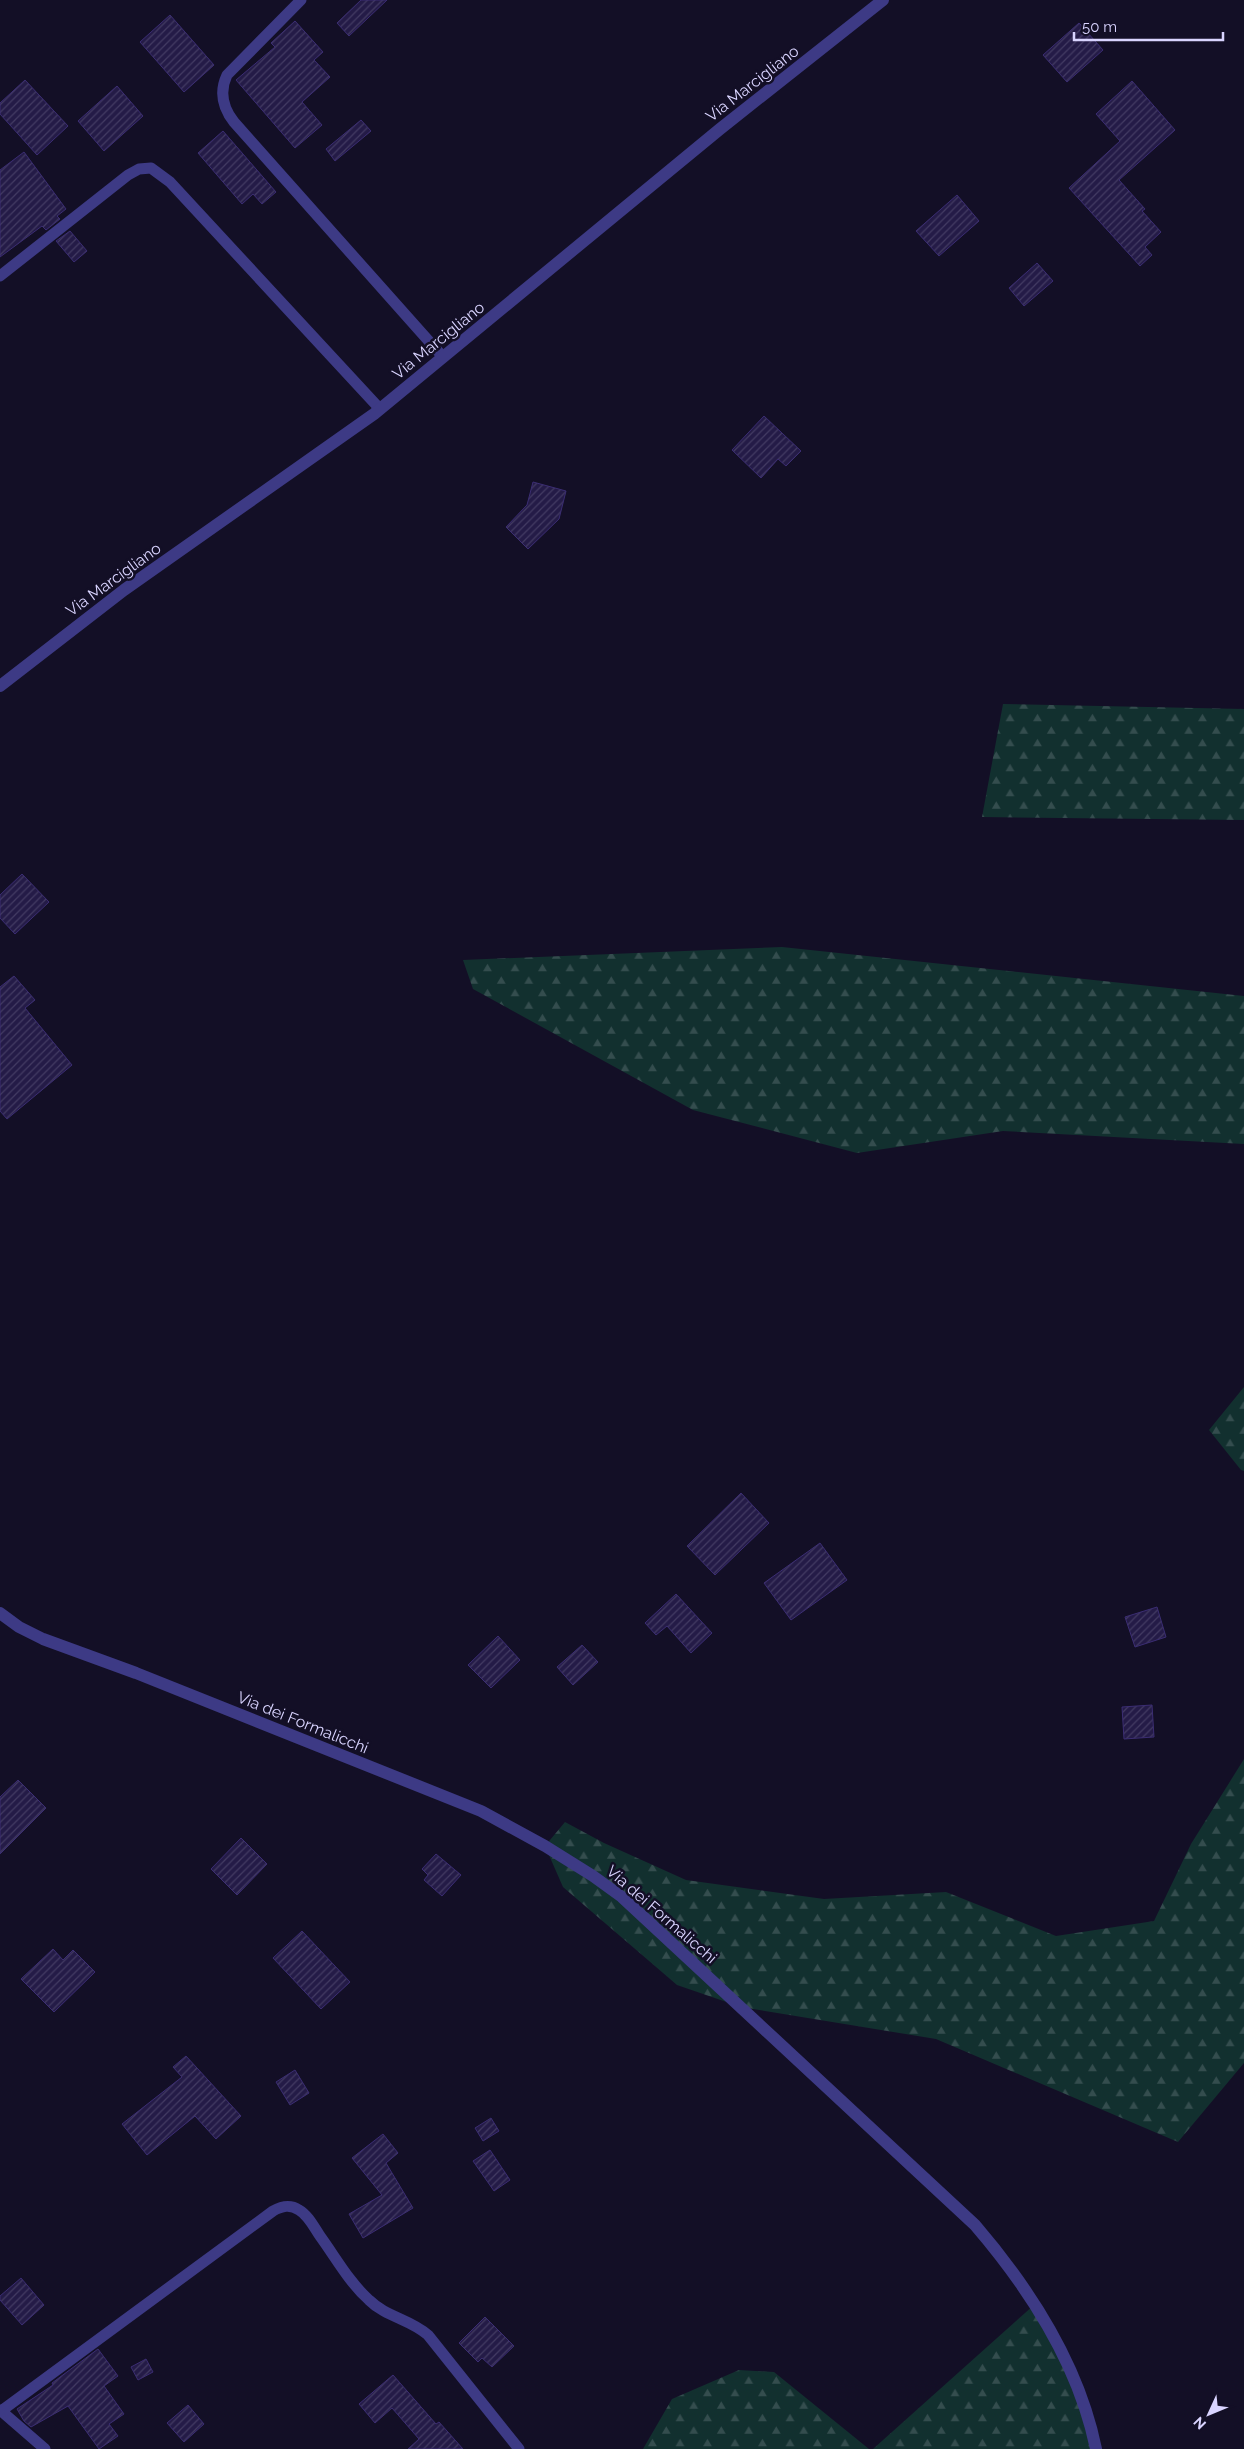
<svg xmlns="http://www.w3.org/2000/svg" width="1244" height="2449" font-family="Raleway,sans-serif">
  <defs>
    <pattern id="forest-firs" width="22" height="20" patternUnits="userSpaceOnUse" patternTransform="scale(1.25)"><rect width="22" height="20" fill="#12302f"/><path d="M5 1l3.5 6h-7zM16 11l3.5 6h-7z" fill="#344d4e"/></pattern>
    <pattern id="building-hatch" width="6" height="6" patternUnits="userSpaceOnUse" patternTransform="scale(1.25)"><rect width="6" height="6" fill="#241b47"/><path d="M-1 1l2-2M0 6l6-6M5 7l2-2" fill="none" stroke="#433b63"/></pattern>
  </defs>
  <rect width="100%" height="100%" fill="#130f26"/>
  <path fill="url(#forest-firs)" d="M 1003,704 L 1244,709 L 1244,820 L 982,817 Z
    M 782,947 L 1244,996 L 1244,1144 L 1003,1131 L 857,1153 L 693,1110 L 473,989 L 463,960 Z
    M 1244,1387 L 1244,1471 L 1241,1470 L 1209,1430 Z
    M 1244,1759 L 1244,2063 L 1178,2142 L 936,2039 L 741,2007 L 677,1985 L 563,1887 L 545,1846 L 565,1822 L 604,1843 L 686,1880 L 824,1899 L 946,1892 L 1056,1936 L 1154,1921 L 1191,1844 Z
    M 1034,2305 L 1061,2351 L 1096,2449 L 873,2449 Z
    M 739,2370 L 774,2372 L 869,2449 L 643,2449 L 672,2399 Z"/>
  <path fill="url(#building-hatch)" stroke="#3b2d73" d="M 361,0 L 387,0 L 349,36 L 337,23 Z
    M 170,15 L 214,65 L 184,92 L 140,42 Z
    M 295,21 L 323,52 L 314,60 L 330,77 L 302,102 L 322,125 L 295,148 L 236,80 L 275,47 L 271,43 Z
    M 1079,23 L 1103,50 L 1067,82 L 1043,55 Z
    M 25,80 L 68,126 L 37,155 L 0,114 L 0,103 Z
    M 1132,81 L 1175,130 L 1119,180 L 1145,209 L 1142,211 L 1161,232 L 1145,247 L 1152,255 L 1140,266 L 1069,188 L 1120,141 L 1096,114 Z
    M 117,86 L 143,116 L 104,151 L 78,121 Z
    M 361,120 L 371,131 L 335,161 L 326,149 Z
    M 223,131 L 276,192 L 262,204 L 253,194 L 242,204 L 198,153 Z
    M 24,152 L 66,209 L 57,216 L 60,219 L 46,230 L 42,226 L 0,257 L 0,170 Z
    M 957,195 L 979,221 L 939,256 L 916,231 Z
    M 70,231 L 87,251 L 74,262 L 56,241 Z
    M 1037,263 L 1053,281 L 1024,306 L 1009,288 Z
    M 764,416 L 801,451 L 786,466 L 778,459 L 761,478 L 732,450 Z
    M 533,482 L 566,491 L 559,519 L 528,549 L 506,527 L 527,505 Z
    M 22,874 L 49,902 L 15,934 L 0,918 L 0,895 Z
    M 14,976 L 35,1000 L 25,1008 L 72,1065 L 7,1119 L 0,1111 L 0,987 Z
    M 741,1493 L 769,1523 L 715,1575 L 687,1546 Z
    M 820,1543 L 847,1580 L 791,1620 L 764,1583 Z
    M 676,1594 L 712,1633 L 691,1653 L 667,1626 L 656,1635 L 645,1623 Z
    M 1157,1607 L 1166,1637 L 1135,1647 L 1125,1617 Z
    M 498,1636 L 520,1660 L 491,1688 L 468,1665 Z
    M 582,1645 L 598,1662 L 573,1685 L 557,1667 Z
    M 1152,1705 L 1154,1737 L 1124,1739 L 1122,1707 Z
    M 18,1780 L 46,1808 L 0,1854 L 0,1797 Z
    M 241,1838 L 267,1864 L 237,1895 L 211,1869 Z
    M 436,1854 L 461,1875 L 442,1896 L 424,1880 L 428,1875 L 422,1869 Z
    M 302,1931 L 350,1982 L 321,2009 L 273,1958 Z
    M 53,1949 L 63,1960 L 73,1950 L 95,1972 L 54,2012 L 21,1979 Z
    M 186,2056 L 241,2116 L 216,2139 L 195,2116 L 147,2155 L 122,2124 L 182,2077 L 173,2067 Z
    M 295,2070 L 309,2093 L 290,2105 L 276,2082 Z
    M 491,2118 L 499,2131 L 483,2141 L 475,2128 Z
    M 383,2134 L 398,2153 L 386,2163 L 413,2208 L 363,2238 L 349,2214 L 382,2195 L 352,2158 Z
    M 490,2150 L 510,2180 L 494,2191 L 473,2161 Z
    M 21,2278 L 44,2305 L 22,2325 L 0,2300 L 0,2296 Z
    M 485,2317 L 514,2346 L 492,2367 L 482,2358 L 478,2362 L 459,2343 Z
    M 98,2349 L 118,2376 L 104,2386 L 124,2414 L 109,2424 L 118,2436 L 99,2449 L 68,2406 L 31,2427 L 24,2421 L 17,2409 L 53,2385 L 52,2383 Z
    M 146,2359 L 153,2372 L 138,2380 L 131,2367 Z
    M 393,2375 L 436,2424 L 439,2422 L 463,2449 L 408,2449 L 419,2439 L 392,2408 L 375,2423 L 359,2404 Z
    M 188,2405 L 204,2424 L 184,2442 L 167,2423 Z"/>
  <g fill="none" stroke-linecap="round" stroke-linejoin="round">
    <path stroke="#3d3a85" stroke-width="11" d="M 301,0 L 227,75 C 219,92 223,108 234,122 L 443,357
      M 0,276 L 128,175 L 139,169 L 151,168 L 170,182 L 380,409
      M 0,2410 L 45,2449
      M 1,2411 L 273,2211 C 282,2206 290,2204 299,2210 C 308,2215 314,2227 320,2236 C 336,2258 349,2282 369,2300 C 386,2317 410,2319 428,2335 L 519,2449"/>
    <path stroke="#3d3a85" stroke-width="12" d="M 0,1613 L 19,1627 L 43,1639 L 136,1673 L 481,1811 L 545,1846 L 593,1876 L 622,1897 L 975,2225 C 1030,2289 1079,2365 1096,2449"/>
    <path stroke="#3d3a85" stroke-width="12" d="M 0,686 L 124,590 L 374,414 L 720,129 L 883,0"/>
  </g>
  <g text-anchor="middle" stroke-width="5" stroke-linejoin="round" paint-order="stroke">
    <g font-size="16" fill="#d9d4ff" stroke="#130f26">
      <text transform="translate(752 83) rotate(-38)" y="6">Via Marcigliano</text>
      <text transform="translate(438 340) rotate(-39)" y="6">Via Marcigliano</text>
      <text transform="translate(113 579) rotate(-36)" y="6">Via Marcigliano</text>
      <text transform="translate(303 1722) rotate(22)" y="6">Via dei Formalicchi</text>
      <text transform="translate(662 1914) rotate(41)" y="6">Via dei Formalicchi</text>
    </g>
  </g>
  <g transform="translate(1209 2414) rotate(226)" stroke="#130f26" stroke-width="4" paint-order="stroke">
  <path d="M0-4L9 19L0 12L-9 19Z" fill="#d9d4ff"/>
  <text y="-8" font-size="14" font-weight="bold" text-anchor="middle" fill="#d9d4ff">N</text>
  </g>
  <path d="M1074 32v8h149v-8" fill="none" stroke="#d9d4ff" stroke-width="2.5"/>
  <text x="1082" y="32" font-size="15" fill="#d9d4ff" stroke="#130f26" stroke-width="4" paint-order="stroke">50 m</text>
</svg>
